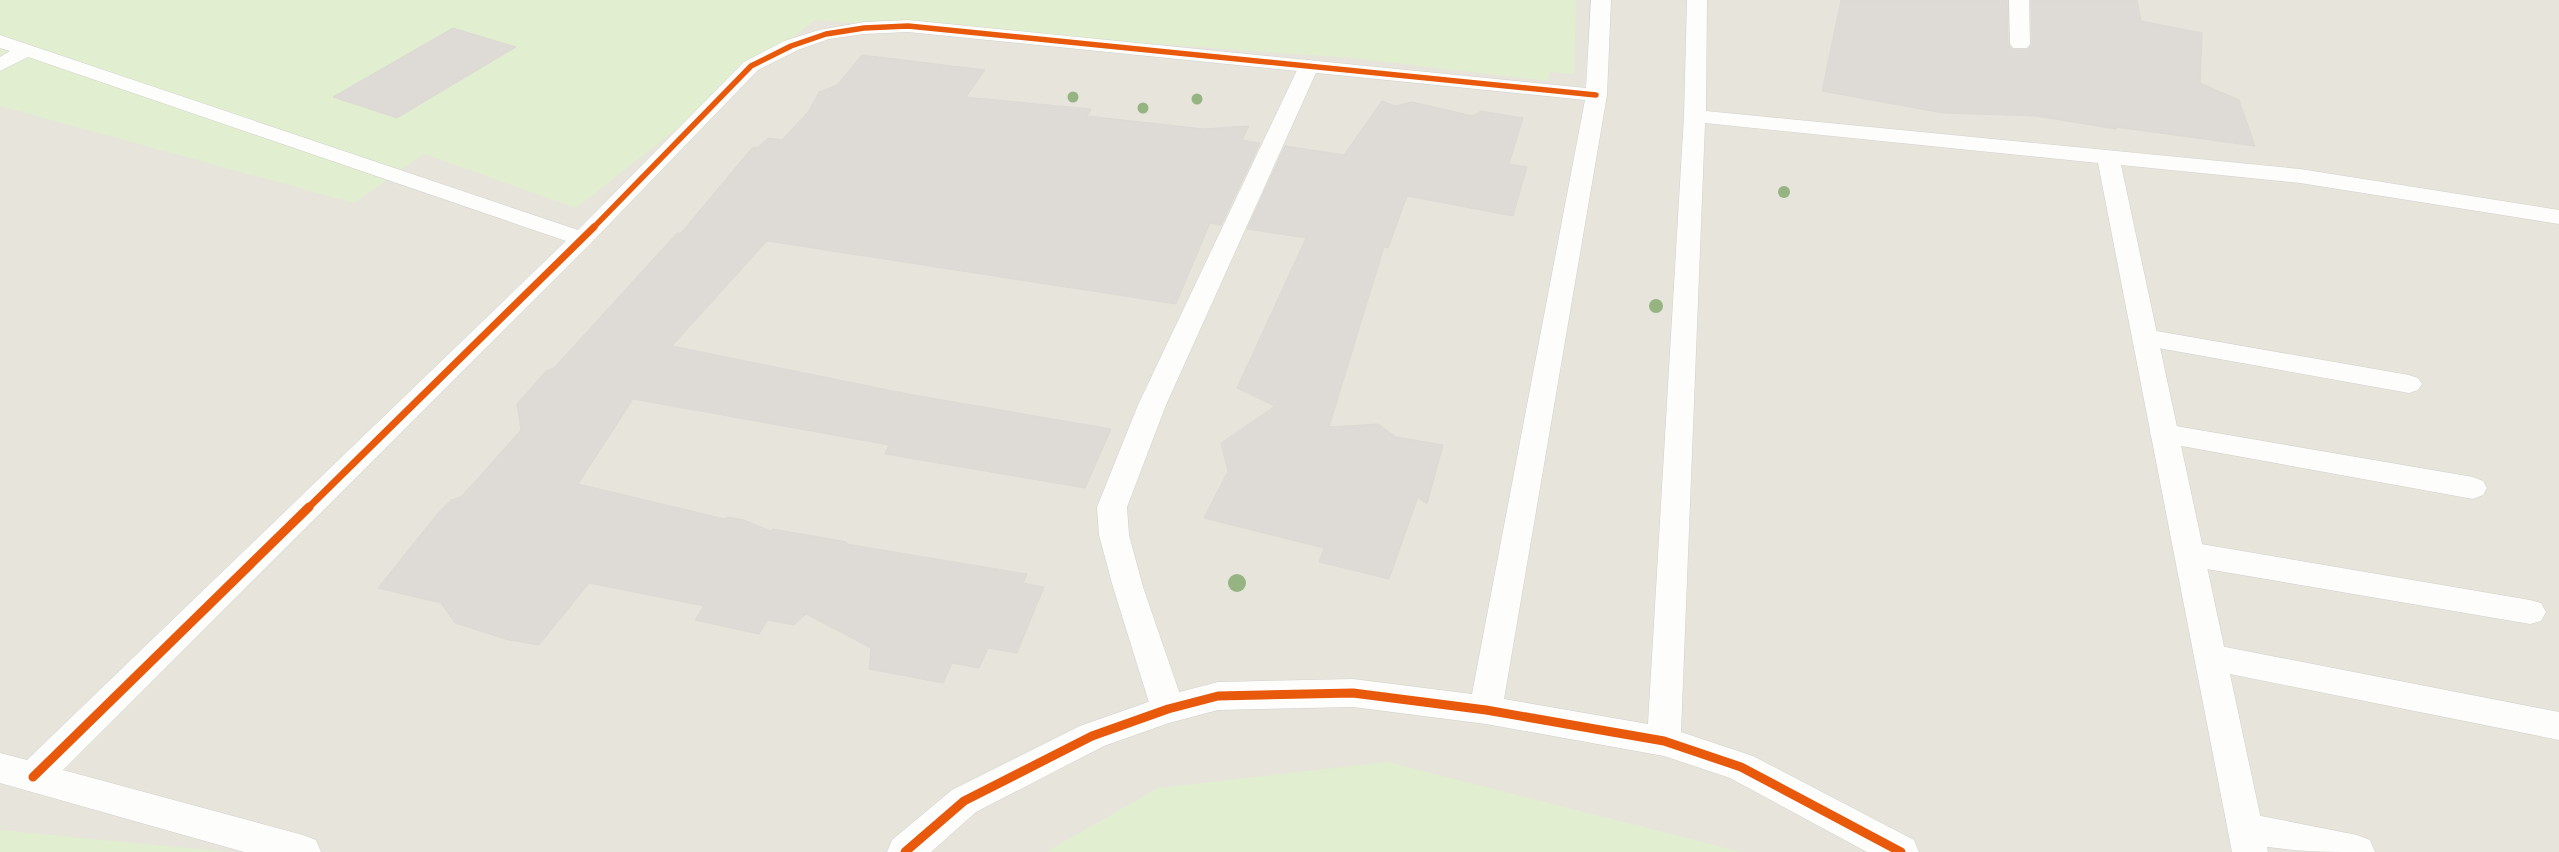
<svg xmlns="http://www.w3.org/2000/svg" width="2559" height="852" font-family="'Fira Sans Condensed',sans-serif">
  <rect width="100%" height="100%" fill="#f4f2ee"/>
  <path fill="#e7e4dc" d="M 0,0 L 2559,0 L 2559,852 L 0,852 Z"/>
  <path fill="#e1eecf" d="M 0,0 L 1576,0 L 1574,74 L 1550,72 L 1548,81 L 1352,58 L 815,20 L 576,208 L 424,154 L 354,203 L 0,106 Z
    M 1388,762 L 1741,852 L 1046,852 L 1158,788 Z
    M 0,830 L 229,852 L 0,852 Z"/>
  <path fill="#dedbd6" stroke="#dcd9d4" d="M 1841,0 L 2007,0 L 2008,44 L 2013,50 L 2027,50 L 2032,45 L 2031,0 L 2137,0 L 2141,21 L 2202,33 L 2200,83 L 2239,100 L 2255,146 L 2116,127 L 2116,129 L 2036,116 L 1943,113 L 1822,91 Z
    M 453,28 L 516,47 L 397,118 L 333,97 Z
    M 862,55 L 985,70 L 966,97 L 1091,109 L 1087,116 L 1204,129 L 1249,126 L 1242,140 L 1260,143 L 1221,225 L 1210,223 L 1176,304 L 767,241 L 672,346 L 908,394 L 1111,429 L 1085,488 L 885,454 L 889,445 L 633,399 L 578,484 L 725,519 L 727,517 L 744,520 L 771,531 L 773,529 L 847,542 L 847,544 L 1027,574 L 1023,583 L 1044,587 L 1017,653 L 988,648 L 979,668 L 952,663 L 943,683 L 869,669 L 871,648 L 806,614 L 794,625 L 768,620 L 759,634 L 695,620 L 704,606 L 589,583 L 539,645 L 509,640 L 455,623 L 441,603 L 378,588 L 438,513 L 451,500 L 461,497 L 521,430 L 517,404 L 546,371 L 554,368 L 677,233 L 681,233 L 752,148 L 758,147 L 768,138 L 782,140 L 809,111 L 819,92 L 837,85 Z
    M 1382,101 L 1395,106 L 1412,102 L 1473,116 L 1481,111 L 1523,118 L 1509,164 L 1527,167 L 1513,216 L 1407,196 L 1388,248 L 1384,247 L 1329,427 L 1378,424 L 1396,437 L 1443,445 L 1427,504 L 1418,497 L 1389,579 L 1319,562 L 1324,548 L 1204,518 L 1228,471 L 1221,443 L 1275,406 L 1237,388 L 1306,238 L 1247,229 L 1285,146 L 1344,155 Z"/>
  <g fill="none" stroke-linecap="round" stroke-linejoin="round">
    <defs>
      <path id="lane" d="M 1309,60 L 1316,62 L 1319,66 L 1166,405 L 1127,507 L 1129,535 L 1143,587 L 1185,709 L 1180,719 L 1168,723 L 1156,719 L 1151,709 L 1113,587 L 1099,535 L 1097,507 L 1138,405 L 1299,66 L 1302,62 Z
        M 2145,329 L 2409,375 L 2418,378 L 2422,384 L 2418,390 L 2409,393 L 2136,344 L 2132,338 L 2136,332 Z
        M 2164,424 L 2473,477 L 2483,481 L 2487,488 L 2483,495 L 2473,499 L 2154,441 L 2150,434 L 2154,427 Z
        M 2189,542 L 2530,600 L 2541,603 L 2546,612 L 2541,621 L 2530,624 L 2189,566 L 2178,562 L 2174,554 L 2178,546 Z
        M 2210,644 L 2559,712 L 2559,740 L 2210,670 L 2199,666 L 2194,657 L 2199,648 Z
        M 2246,813 L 2357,835 L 2370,840 L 2375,852 C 2328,852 2278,852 2233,840 L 2228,829 L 2233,818 Z"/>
      <path id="street" d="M 1591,0 L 1611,0 L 1607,95 L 1504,699 L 1648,724 L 1684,116 L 1687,0 L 1707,0 L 1706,111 L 2300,169 L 2559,210 L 2559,224 L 2300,183 L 2121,165 L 2268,852 L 2232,852 L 2098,163 L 1705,123 L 1681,732 L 1753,756 L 1914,840 L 1919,852 L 1867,852 L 1730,778 L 1664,756 L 1486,724 L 1353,707 L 1218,710 L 1169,723 L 1104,746 L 976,812 L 931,852 L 887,852 L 892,840 L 952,790 L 1080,726 L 1168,695 L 1218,682 L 1353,679 L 1472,694 L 1585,100 L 908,32 L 864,34 L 829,39 L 798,50 L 758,70 L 590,244 L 63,770 L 303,835 L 316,840 L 321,852 L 244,852 L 0,783 L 0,753 L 27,760 L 566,241 L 28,57 L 0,71 L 0,57 L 10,51 L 0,48 L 0,35 L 578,230 L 744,62 L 784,41 L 819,30 L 864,22 L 908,20 L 1586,88 Z
        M 2009,0 L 2029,0 L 2030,44 L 2027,48 L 2013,48 L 2010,44 Z"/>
    </defs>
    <use href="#lane" stroke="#d2d0cb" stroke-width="1"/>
    <use href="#street" stroke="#d2d0cb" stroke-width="1"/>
    <use href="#lane" fill="#fdfdfc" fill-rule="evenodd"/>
    <use href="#street" fill="#fdfdfc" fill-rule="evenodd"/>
    <defs>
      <path id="cycleway-far2" d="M 593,228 L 751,66 L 791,46 L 826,34 L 864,28 L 908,26 L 1596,95"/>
      <path id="cycleway-far1" d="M 308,508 L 594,227"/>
      <path id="cycleway" d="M 33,777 L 309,507
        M 905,852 L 964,801 L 1092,736 L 1168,709 L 1218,696 L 1353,693 L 1486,710 L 1664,741 L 1741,767 L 1901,852"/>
    </defs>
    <use href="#cycleway-far2" stroke="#fff" stroke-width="8"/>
    <use href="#cycleway-far1" stroke="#fff" stroke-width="10"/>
    <use href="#cycleway" stroke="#fff" stroke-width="12"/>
    <use href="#cycleway-far2" stroke="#e8590c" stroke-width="5.5"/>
    <use href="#cycleway-far1" stroke="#e8590c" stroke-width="7"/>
    <use href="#cycleway" stroke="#e8590c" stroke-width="9"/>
  </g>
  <g fill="#96b382">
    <circle cx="1073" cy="97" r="5.5"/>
    <circle cx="1197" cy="99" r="5.5"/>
    <circle cx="1143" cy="108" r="5.5"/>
    <circle cx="1784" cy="192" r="6"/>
    <circle cx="1656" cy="306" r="7"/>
    <circle cx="1237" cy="583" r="9"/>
  </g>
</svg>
